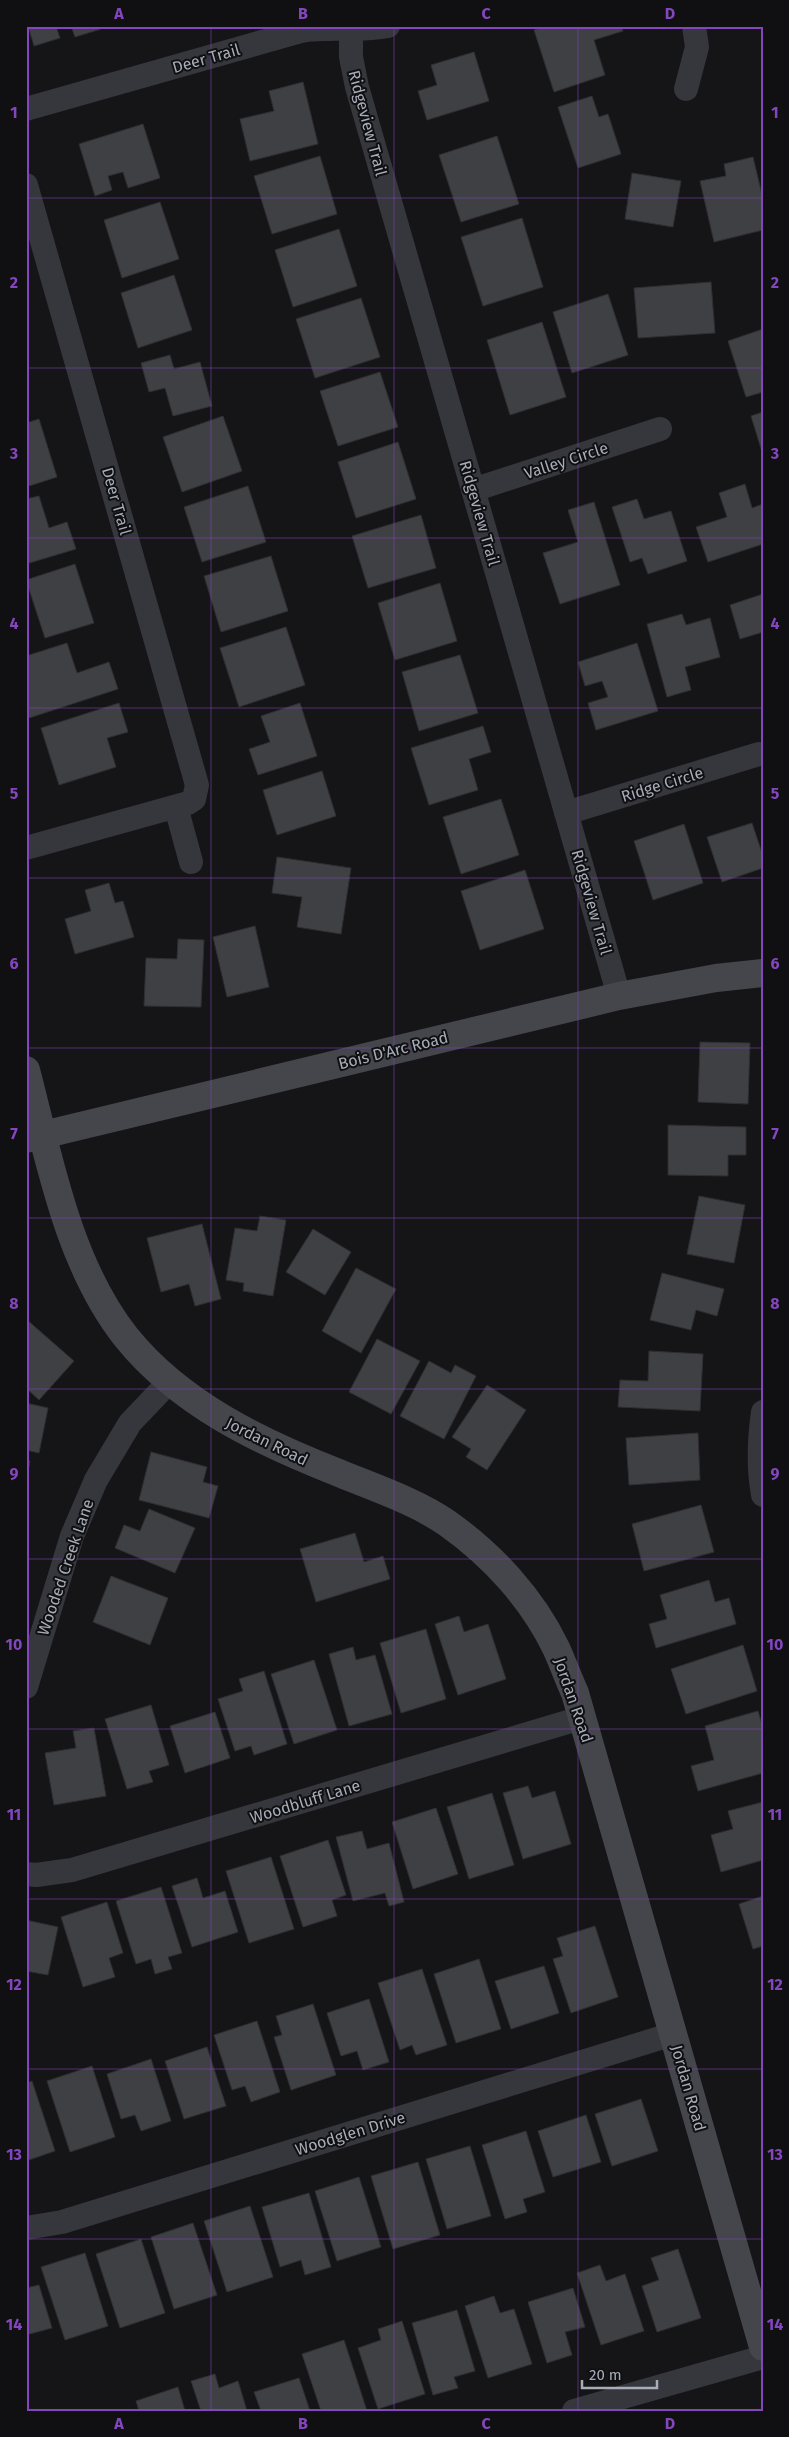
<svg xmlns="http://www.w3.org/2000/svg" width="789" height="2437" font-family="'Fira Sans',sans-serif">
  <rect width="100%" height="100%" fill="#151517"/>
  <path fill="#3f4044" stroke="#2f2f33" d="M 28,26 L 56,26 L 60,38 L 34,46 Z
    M 71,26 L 100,26 L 101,29 L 75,37 Z
    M 545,26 L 622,26 L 623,31 L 594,40 L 605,75 L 554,92 L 534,30 Z
    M 474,52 L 489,101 L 427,120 L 418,91 L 437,85 L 431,65 Z
    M 303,82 L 318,144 L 250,161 L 240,119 L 274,111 L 269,91 Z
    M 592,96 L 599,117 L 608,114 L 621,154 L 578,168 L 558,107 Z
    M 143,124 L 160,178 L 128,188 L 123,172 L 108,176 L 112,190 L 95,196 L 79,144 Z
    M 497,136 L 519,204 L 461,222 L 439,155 Z
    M 320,156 L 337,214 L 272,234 L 254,176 Z
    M 753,157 L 763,199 L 763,230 L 714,242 L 700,181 L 726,176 L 724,164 Z
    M 632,173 L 681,181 L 673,227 L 625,219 Z
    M 160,202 L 179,259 L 122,278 L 104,220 Z
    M 522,218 L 543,287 L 483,306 L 461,237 Z
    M 339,229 L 357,286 L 293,307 L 275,250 Z
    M 174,275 L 192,330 L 138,348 L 121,293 Z
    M 711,282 L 715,333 L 638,338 L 634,288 Z
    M 608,294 L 628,355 L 572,373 L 553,312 Z
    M 361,298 L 380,357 L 315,378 L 296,319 Z
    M 542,322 L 566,397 L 510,415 L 487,340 Z
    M 763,329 L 763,392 L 746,397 L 728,341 Z
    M 170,355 L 174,369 L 200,362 L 212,406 L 173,416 L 165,388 L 149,392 L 141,363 Z
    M 380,372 L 398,427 L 338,446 L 320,391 Z
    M 763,412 L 763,455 L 751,416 Z
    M 223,416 L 242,471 L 182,492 L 163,437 Z
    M 39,419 L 57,477 L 26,487 L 26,423 Z
    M 398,442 L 416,499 L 356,518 L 338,462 Z
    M 745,484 L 752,508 L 763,504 L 763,544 L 708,562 L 696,527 L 727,517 L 719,493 Z
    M 248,486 L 266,542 L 202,562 L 184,507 Z
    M 39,496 L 49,528 L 67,522 L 76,549 L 26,564 L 26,499 Z
    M 637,499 L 644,519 L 671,511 L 687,561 L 648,574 L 642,558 L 630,562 L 612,507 Z
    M 594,502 L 620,585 L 560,604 L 543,553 L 578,542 L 568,510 Z
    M 421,515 L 436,568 L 368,588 L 352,536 Z
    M 271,556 L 288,611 L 221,632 L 204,576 Z
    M 75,564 L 94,623 L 45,638 L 26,580 Z
    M 440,583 L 457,641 L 395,660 L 378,603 Z
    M 763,594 L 763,632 L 740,639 L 730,605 Z
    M 682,614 L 686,625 L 710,618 L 720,657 L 685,667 L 691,690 L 667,697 L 647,624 Z
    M 286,627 L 305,685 L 239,707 L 220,648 Z
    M 67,643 L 77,673 L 109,662 L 118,689 L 26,719 L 26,656 Z
    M 637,643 L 658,711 L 596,730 L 588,703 L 608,697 L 602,681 L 585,686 L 578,662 Z
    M 460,655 L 478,713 L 419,731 L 402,672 Z
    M 119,703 L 128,732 L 107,738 L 116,767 L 59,785 L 41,728 Z
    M 300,703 L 317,756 L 258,775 L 249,749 L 270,742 L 261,716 Z
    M 483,726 L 491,752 L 469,759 L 478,790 L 429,805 L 411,748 Z
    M 322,771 L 336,816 L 277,835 L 263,790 Z
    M 501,799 L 519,855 L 461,874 L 443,817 Z
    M 752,823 L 763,856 L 763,868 L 722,882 L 707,837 Z
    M 684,824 L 703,883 L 653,900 L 634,841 Z
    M 277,857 L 351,868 L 341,934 L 297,927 L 302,897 L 272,893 Z
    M 525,870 L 544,929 L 480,950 L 461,891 Z
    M 109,883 L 115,903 L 123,901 L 134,937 L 75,954 L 65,919 L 91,911 L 85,890 Z
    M 255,926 L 269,987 L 227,997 L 213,937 Z
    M 178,939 L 204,940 L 201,1007 L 144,1006 L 146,958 L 177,959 Z
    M 700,1042 L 750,1043 L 748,1104 L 698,1102 Z
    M 668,1125 L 746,1127 L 746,1155 L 728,1155 L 728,1176 L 668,1175 Z
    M 699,1196 L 745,1205 L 734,1263 L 687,1254 Z
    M 260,1216 L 286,1220 L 273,1296 L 243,1291 L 244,1283 L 226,1280 L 235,1228 L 257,1231 Z
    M 202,1224 L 221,1299 L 195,1306 L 189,1284 L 161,1292 L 147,1238 Z
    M 313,1229 L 351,1252 L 325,1295 L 286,1272 Z
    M 356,1268 L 396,1289 L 361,1353 L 322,1331 Z
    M 662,1273 L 724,1289 L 717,1316 L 696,1310 L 691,1330 L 650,1320 Z
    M 26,1319 L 74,1361 L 39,1400 L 26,1388 Z
    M 377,1339 L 420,1361 L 391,1414 L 349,1392 Z
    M 649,1351 L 703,1354 L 700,1411 L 618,1407 L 620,1380 L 648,1381 Z
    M 429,1361 L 451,1373 L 455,1365 L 476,1376 L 444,1439 L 400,1416 Z
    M 487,1385 L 526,1410 L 487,1470 L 466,1457 L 471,1449 L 452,1437 Z
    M 26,1403 L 48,1408 L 39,1453 L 26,1450 Z
    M 698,1433 L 700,1480 L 629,1485 L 626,1438 Z
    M 151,1452 L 207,1467 L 203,1482 L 218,1486 L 209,1518 L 139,1500 Z
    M 26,1461 L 30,1461 L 26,1482 Z
    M 701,1505 L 714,1552 L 644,1571 L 632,1524 Z
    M 149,1509 L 195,1528 L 175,1573 L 115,1548 L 124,1525 L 140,1531 Z
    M 355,1533 L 364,1562 L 383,1556 L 390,1579 L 316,1602 L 300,1549 Z
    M 111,1576 L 168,1598 L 150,1645 L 93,1622 Z
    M 709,1580 L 715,1602 L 729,1598 L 736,1624 L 656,1648 L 649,1624 L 667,1619 L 660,1595 Z
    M 459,1616 L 464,1632 L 488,1624 L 506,1679 L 458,1695 L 435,1624 Z
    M 426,1629 L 446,1699 L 401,1713 L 380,1643 Z
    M 743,1645 L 757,1691 L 686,1714 L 671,1669 Z
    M 353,1647 L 356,1660 L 375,1655 L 392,1714 L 349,1726 L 329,1654 Z
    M 314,1660 L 337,1730 L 294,1744 L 271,1674 Z
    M 264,1671 L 287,1744 L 254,1755 L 251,1746 L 235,1751 L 218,1699 L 243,1691 L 239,1679 Z
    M 151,1705 L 169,1765 L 149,1771 L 153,1782 L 127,1789 L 105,1719 Z
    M 758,1711 L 763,1728 L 763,1773 L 698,1791 L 691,1766 L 714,1760 L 705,1726 Z
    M 215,1712 L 230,1758 L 185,1773 L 170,1726 Z
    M 94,1728 L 106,1796 L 54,1805 L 45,1753 L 76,1748 L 73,1731 Z
    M 528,1786 L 532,1798 L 555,1791 L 571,1844 L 523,1859 L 503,1793 Z
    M 492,1793 L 514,1865 L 469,1879 L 447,1807 Z
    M 763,1802 L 763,1860 L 721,1872 L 711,1835 L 733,1829 L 728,1811 Z
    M 436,1808 L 458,1874 L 413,1889 L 392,1822 Z
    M 362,1831 L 367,1849 L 389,1843 L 404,1902 L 389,1906 L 385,1893 L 353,1901 L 336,1837 Z
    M 328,1840 L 346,1895 L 332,1900 L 337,1916 L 303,1927 L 280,1856 Z
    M 271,1857 L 294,1929 L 249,1943 L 226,1871 Z
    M 197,1878 L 203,1898 L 225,1891 L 238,1932 L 192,1947 L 172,1886 Z
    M 161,1887 L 182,1953 L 168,1957 L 172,1969 L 155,1974 L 151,1959 L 136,1964 L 116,1901 Z
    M 763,1896 L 763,1946 L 753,1949 L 739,1904 Z
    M 107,1902 L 123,1953 L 109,1958 L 115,1977 L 83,1987 L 61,1917 Z
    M 26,1920 L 58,1927 L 48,1975 L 26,1971 Z
    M 595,1926 L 618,1997 L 571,2013 L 553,1959 L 563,1956 L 557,1938 Z
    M 479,1959 L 501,2029 L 456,2043 L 434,1974 Z
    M 544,1966 L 559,2013 L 511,2029 L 495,1981 Z
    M 422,1969 L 447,2045 L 416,2055 L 412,2045 L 400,2050 L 378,1983 Z
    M 369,1999 L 389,2062 L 363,2070 L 357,2051 L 341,2056 L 327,2013 Z
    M 313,2004 L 336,2075 L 291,2090 L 274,2037 L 282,2035 L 276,2016 Z
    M 257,2021 L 280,2092 L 251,2102 L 245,2086 L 232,2090 L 214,2035 Z
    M 207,2047 L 226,2106 L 184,2119 L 165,2061 Z
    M 151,2059 L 171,2121 L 141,2131 L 135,2115 L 121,2119 L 107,2074 Z
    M 92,2066 L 115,2137 L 70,2152 L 47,2081 Z
    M 32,2081 L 55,2151 L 26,2161 L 26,2083 Z
    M 641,2099 L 658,2151 L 612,2166 L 595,2114 Z
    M 586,2115 L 601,2162 L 553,2177 L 538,2131 Z
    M 526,2131 L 545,2192 L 523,2199 L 527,2212 L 505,2219 L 482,2145 Z
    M 470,2146 L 491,2216 L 447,2229 L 426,2159 Z
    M 418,2162 L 440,2235 L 393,2249 L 371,2176 Z
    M 359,2177 L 381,2247 L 337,2261 L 315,2191 Z
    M 309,2193 L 331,2267 L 305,2275 L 301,2260 L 280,2267 L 262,2207 Z
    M 250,2206 L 273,2277 L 227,2292 L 204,2221 Z
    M 193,2223 L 217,2295 L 174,2309 L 151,2237 Z
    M 141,2239 L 165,2313 L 120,2328 L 96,2254 Z
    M 678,2249 L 701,2318 L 657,2332 L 642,2286 L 659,2280 L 651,2258 Z
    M 85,2253 L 108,2326 L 65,2340 L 41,2267 Z
    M 600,2265 L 606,2281 L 625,2274 L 644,2331 L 601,2345 L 577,2273 Z
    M 39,2285 L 52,2328 L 26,2335 L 26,2288 Z
    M 573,2288 L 585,2327 L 565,2332 L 572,2355 L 547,2363 L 528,2302 Z
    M 494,2296 L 500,2313 L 514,2309 L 532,2364 L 488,2378 L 465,2306 Z
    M 457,2310 L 475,2371 L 454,2377 L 458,2388 L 433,2395 L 412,2323 Z
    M 402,2321 L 425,2394 L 378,2409 L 358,2348 L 381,2340 L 378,2329 Z
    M 344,2340 L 367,2411 L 321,2411 L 302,2354 Z
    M 215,2374 L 219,2388 L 238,2381 L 247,2411 L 201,2411 L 191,2381 Z
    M 299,2378 L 310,2411 L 261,2411 L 254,2392 Z
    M 178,2387 L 185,2411 L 139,2411 L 136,2401 Z"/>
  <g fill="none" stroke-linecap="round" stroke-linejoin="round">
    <path stroke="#36373c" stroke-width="24" d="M 351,28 L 351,57 L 357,87 L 619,996
      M 686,89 L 697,47 L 694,26
      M 26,109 L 301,31 C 330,26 359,32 388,26
      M 26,185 L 197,785 L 194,799 L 188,803 L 26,848
      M 473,490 L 660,429
      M 176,807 L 191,862
      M 566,813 L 759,754
      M 763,1412 C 759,1440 758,1467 763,1495
      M 26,1687 L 72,1536 L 96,1480 L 130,1423 L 170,1381
      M 26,1874 L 36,1875 L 72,1870 L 581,1718
      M 26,2228 L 62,2222 L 673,2034
      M 574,2411 L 763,2357"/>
    <path stroke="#44464c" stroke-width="28" d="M 26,1070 C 49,1158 68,1264 126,1337 C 180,1404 260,1442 339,1473 C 375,1488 415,1501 447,1523 C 492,1555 532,1598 556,1648 C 563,1663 568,1678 575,1693 L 763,2347
      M 26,1139 L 619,996 L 716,978 L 763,973"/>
  </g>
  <path fill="none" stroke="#8446be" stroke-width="1" stroke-opacity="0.55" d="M 211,26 L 211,2411M 394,26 L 394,2411M 578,26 L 578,2411M 26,198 L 763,198M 26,368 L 763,368M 26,538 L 763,538M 26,708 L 763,708M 26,878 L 763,878M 26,1048 L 763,1048M 26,1218 L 763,1218M 26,1389 L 763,1389M 26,1559 L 763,1559M 26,1729 L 763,1729M 26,1899 L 763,1899M 26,2069 L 763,2069M 26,2239 L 763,2239"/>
  <g text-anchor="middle" stroke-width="4" stroke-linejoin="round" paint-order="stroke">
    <g font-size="16" fill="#a6acb8" stroke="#101012">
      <text transform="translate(206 58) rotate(-16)" y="6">Deer Trail</text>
      <text transform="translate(368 123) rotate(75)" y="6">Ridgeview Trail</text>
      <text transform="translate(566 460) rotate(-18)" y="6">Valley Circle</text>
      <text transform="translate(117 501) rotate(74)" y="6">Deer Trail</text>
      <text transform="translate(480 513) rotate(74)" y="6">Ridgeview Trail</text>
      <text transform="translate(662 784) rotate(-17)" y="6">Ridge Circle</text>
      <text transform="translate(592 902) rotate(74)" y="6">Ridgeview Trail</text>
      <text transform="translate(393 1050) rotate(-14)" y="6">Bois D'Arc Road</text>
      <text transform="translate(267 1441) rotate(26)" y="6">Jordan Road</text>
      <text transform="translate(65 1567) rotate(-71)" y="6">Wooded Creek Lane</text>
      <text transform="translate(574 1700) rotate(71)" y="6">Jordan Road</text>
      <text transform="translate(305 1801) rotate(-17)" y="6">Woodbluff Lane</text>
      <text transform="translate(689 2088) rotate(74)" y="6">Jordan Road</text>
      <text transform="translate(350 2133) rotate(-17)" y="6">Woodglen Drive</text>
    </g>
  </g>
  <rect width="789" height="2437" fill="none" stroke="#101012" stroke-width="55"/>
  <path d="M582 2380v8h75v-8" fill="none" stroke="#a6acb8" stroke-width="2.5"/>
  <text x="589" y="2380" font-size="15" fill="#a6acb8" stroke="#101012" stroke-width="4" paint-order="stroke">20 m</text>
  <rect x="28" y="28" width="734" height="2382" fill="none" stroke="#8446be" stroke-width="2"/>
  <g font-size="16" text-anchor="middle" font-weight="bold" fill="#8446be">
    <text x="119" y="19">A</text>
    <text x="303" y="19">B</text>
    <text x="486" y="19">C</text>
    <text x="670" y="19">D</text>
    <text x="14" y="118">1</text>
    <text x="775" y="118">1</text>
    <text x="14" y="288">2</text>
    <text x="775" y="288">2</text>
    <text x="14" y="459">3</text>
    <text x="775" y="459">3</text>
    <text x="14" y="629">4</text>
    <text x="775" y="629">4</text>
    <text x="14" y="799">5</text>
    <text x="775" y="799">5</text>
    <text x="14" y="969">6</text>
    <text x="775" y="969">6</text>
    <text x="14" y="1139">7</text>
    <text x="775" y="1139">7</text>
    <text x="14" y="1309">8</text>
    <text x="775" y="1309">8</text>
    <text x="14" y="1479">9</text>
    <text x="775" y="1479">9</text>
    <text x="14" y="1650">10</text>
    <text x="775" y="1650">10</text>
    <text x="14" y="1820">11</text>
    <text x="775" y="1820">11</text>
    <text x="14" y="1990">12</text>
    <text x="775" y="1990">12</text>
    <text x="14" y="2160">13</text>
    <text x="775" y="2160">13</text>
    <text x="14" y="2330">14</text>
    <text x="775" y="2330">14</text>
    <text x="119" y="2429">A</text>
    <text x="303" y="2429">B</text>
    <text x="486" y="2429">C</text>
    <text x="670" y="2429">D</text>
  </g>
</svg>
